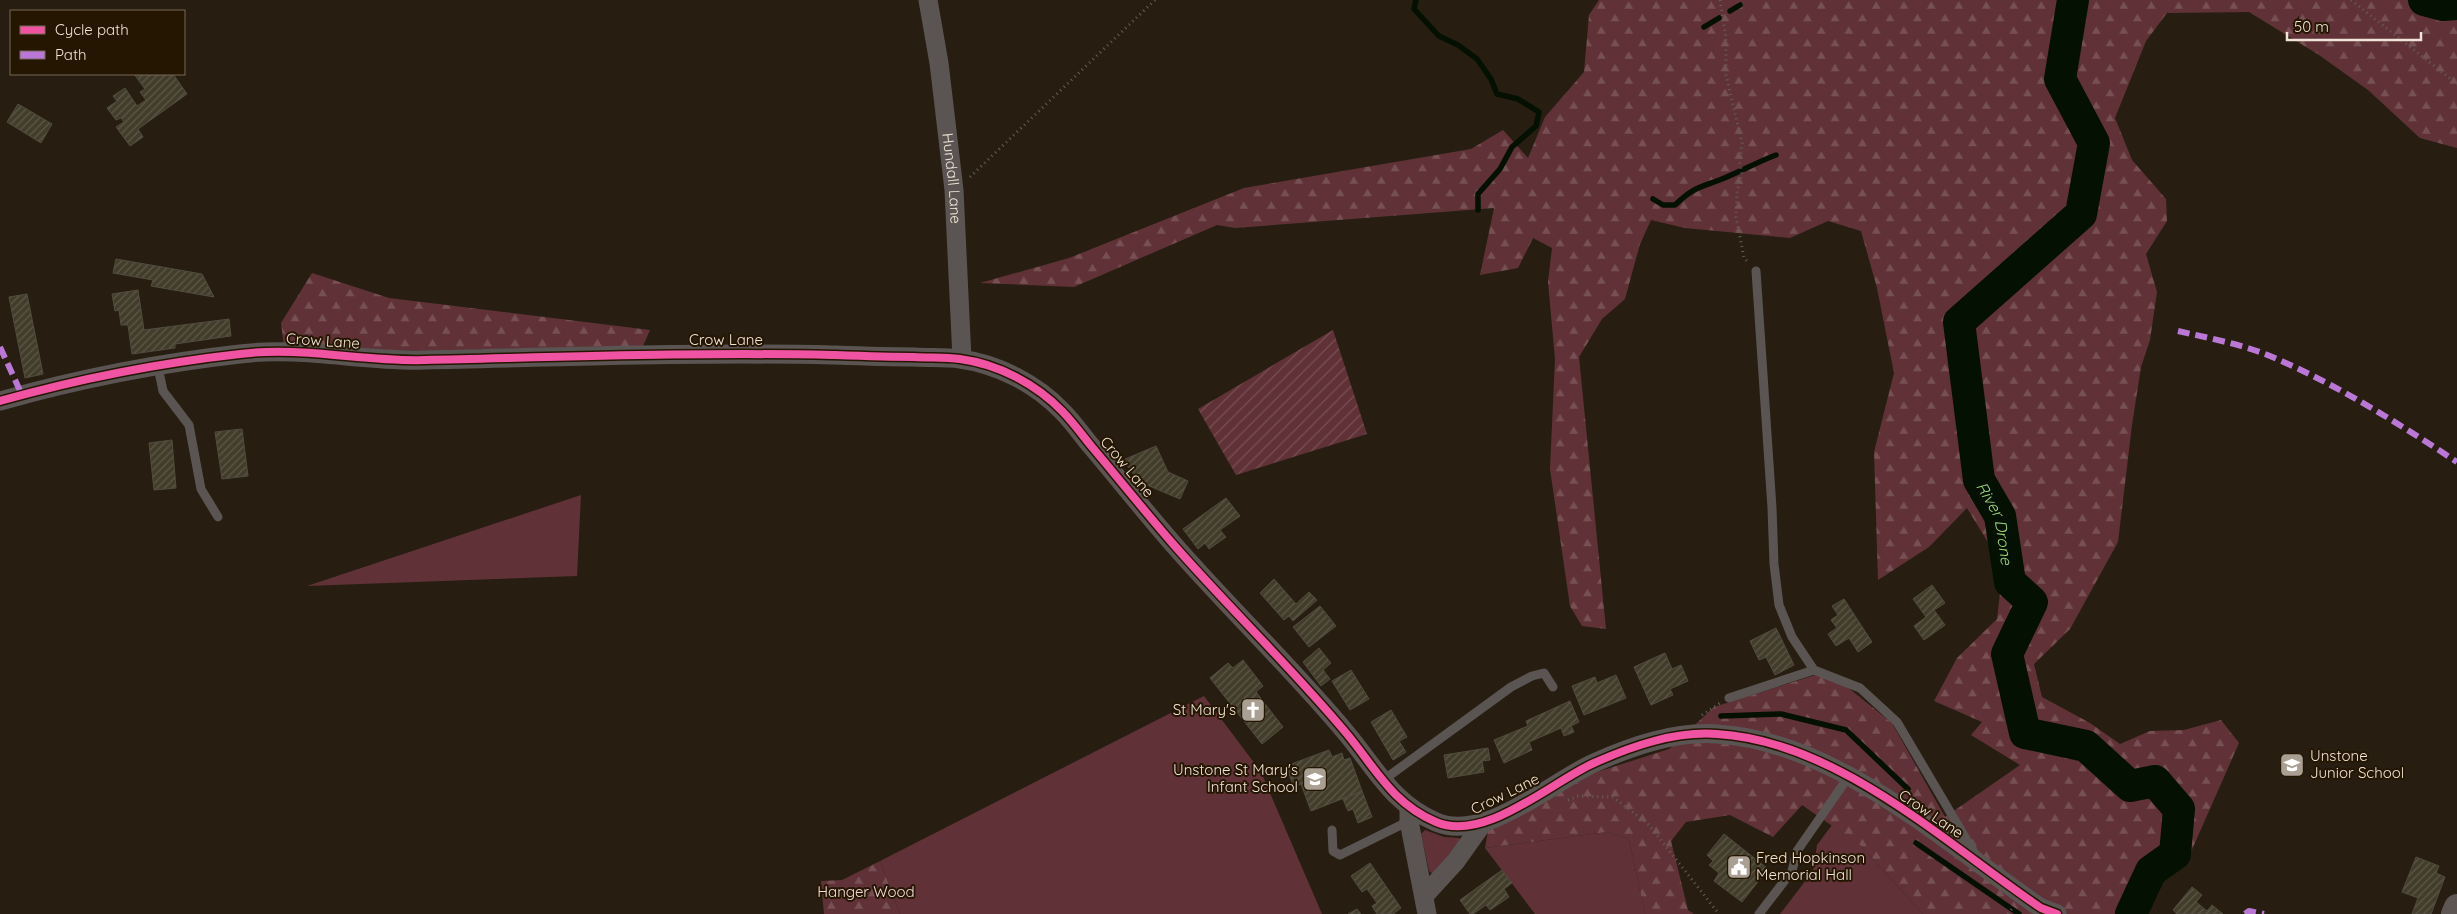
<svg xmlns="http://www.w3.org/2000/svg" width="2457" height="914" font-family="Quicksand,sans-serif">
  <defs>
    <pattern id="forest-firs" width="22" height="20" patternUnits="userSpaceOnUse" patternTransform="scale(1.25)"><rect width="22" height="20" fill="#603238"/><path d="M5 1l3.5 6h-7zM16 11l3.5 6h-7z" fill="#775054"/></pattern>
    <pattern id="garden-furrows" width="10" height="10" patternUnits="userSpaceOnUse" patternTransform="scale(1.25)"><rect width="10" height="10" fill="#603238"/><path d="M-1 1l2-2M0 10L10 0M9 11l2-2" fill="none" stroke="#775054"/></pattern>
    <pattern id="building-hatch" width="6" height="6" patternUnits="userSpaceOnUse" patternTransform="scale(1.25)"><rect width="6" height="6" fill="#423c2b"/><path d="M-1 1l2-2M0 6l6-6M5 7l2-2" fill="none" stroke="#5e5849"/></pattern>
  </defs>
  <rect width="100%" height="100%" fill="#271e11"/>
  <path fill="#603238" d="M 581,495 L 577,576 L 307,586 Z
    M 1204,696 L 1261,772 L 1322,914 L 900,914 L 880,861 Z
    M 1832,825 L 1860,845 L 1923,914 L 1780,914 L 1813,871 L 1817,845 Z
    M 1425,830 L 1444,837 L 1459,838 L 1463,843 L 1434,875 L 1429,871 L 1421,834 Z
    M 1607,832 L 1629,839 L 1645,914 L 1535,914 L 1485,848 Z"/>
  <path fill="url(#forest-firs)" d="M 1599,0 L 2457,0 L 2457,148 L 2420,138 L 2368,90 L 2319,55 L 2249,12 L 2167,13 L 2146,41 L 2115,118 L 2132,160 L 2166,199 L 2167,221 L 2146,254 L 2157,292 L 2150,340 L 2141,367 L 2132,425 L 2118,542 L 2070,629 L 2034,664 L 2042,697 L 2090,723 L 2120,744 L 2150,731 L 2184,730 L 2221,720 L 2239,743 L 2190,854 L 2130,914 L 1923,914 L 1860,845 L 1802,805 L 1773,837 L 1730,815 L 1686,822 L 1671,841 L 1688,910 L 1694,914 L 1645,914 L 1629,839 L 1607,832 L 1485,848 L 1488,831 L 1594,773 L 1669,749 L 1714,707 L 1825,672 L 1851,690 L 1892,723 L 1945,817 L 2020,765 L 1971,735 L 1982,722 L 1934,701 L 1957,658 L 1997,619 L 2000,593 L 1989,544 L 1967,508 L 1929,547 L 1878,580 L 1874,452 L 1894,373 L 1877,288 L 1861,231 L 1828,221 L 1790,238 L 1685,228 L 1651,220 L 1640,244 L 1625,299 L 1602,319 L 1579,357 L 1606,629 L 1582,626 L 1570,606 L 1550,469 L 1555,359 L 1548,282 L 1552,248 L 1533,238 L 1518,268 L 1480,275 L 1494,208 L 1235,228 L 1217,225 L 1074,287 L 980,283 L 1069,258 L 1244,188 L 1471,149 L 1503,130 L 1528,158 L 1545,117 L 1584,72 L 1589,15 Z
    M 312,273 L 389,298 L 650,330 L 643,346 L 425,351 L 284,347 L 281,323 Z
    M 880,861 L 900,914 L 824,914 L 821,881 L 842,880 Z"/>
  <path fill="url(#garden-furrows)" d="M 1333,330 L 1367,434 L 1236,475 L 1198,409 Z"/>
  <g fill="none" stroke-linecap="round" stroke-linejoin="round">
    <path stroke="#041002" stroke-width="5.5" d="M 1416,0 L 1414,9 L 1439,36 L 1458,45 L 1477,59 L 1491,79 L 1497,94 L 1518,99 L 1539,112 L 1536,126 L 1512,147 L 1500,169 L 1478,194 L 1478,210
      M 1730,11 L 1740,5
      M 1704,27 L 1719,18
      M 1653,199 L 1663,205 L 1675,205 C 1694,187 1699,188 1722,179 C 1740,172 1757,162 1776,155
      M 1721,716 L 1781,714 L 1846,730 L 1908,789
      M 1916,843 L 2019,914"/>
    <g stroke="#041002" stroke-width="32">
      <path id="s1" d="M 2073,0 L 2060,79 L 2094,143 L 2081,214 L 1959,322 L 1979,480 L 2000,516 L 2010,582 L 2032,602 L 2007,654 L 2025,733 L 2086,746 L 2130,786 L 2155,781 L 2179,809 L 2175,854 L 2151,871 L 2131,914"/>
      <path d="M 2424,0 L 2443,5 L 2457,4"/>
    </g>
  </g>
  <path fill="url(#building-hatch)" stroke="#504c40" d="M 134,74 L 173,74 L 187,94 L 138,129 L 143,137 L 130,146 L 116,127 L 124,122 L 121,118 L 116,120 L 107,108 L 117,101 L 113,96 L 125,88 L 137,106 L 146,100 L 140,92 L 145,89 Z
    M 18,104 L 52,124 L 41,143 L 7,122 Z
    M 116,259 L 202,274 L 214,297 L 151,286 L 153,280 L 113,273 Z
    M 138,290 L 144,330 L 229,319 L 231,336 L 175,344 L 175,348 L 132,354 L 128,325 L 121,325 L 119,310 L 115,311 L 112,294 Z
    M 27,294 L 43,374 L 25,378 L 9,297 Z
    M 242,429 L 248,476 L 222,479 L 215,432 Z
    M 172,440 L 176,488 L 154,490 L 149,443 Z
    M 1156,446 L 1168,472 L 1188,481 L 1180,499 L 1147,485 L 1143,487 L 1123,460 Z
    M 1226,498 L 1240,516 L 1220,530 L 1226,537 L 1209,549 L 1205,543 L 1198,549 L 1183,529 Z
    M 1274,579 L 1296,604 L 1309,592 L 1317,600 L 1293,621 L 1289,616 L 1284,620 L 1260,593 Z
    M 1932,585 L 1945,603 L 1934,610 L 1945,625 L 1924,640 L 1914,626 L 1926,617 L 1913,599 Z
    M 1844,599 L 1872,642 L 1858,652 L 1849,638 L 1836,646 L 1828,634 L 1837,628 L 1831,620 L 1838,615 L 1832,606 Z
    M 1320,606 L 1336,626 L 1309,647 L 1293,627 Z
    M 1776,628 L 1794,665 L 1775,675 L 1766,657 L 1759,660 L 1750,641 Z
    M 1319,648 L 1331,663 L 1323,670 L 1330,679 L 1321,686 L 1303,662 Z
    M 1665,653 L 1672,669 L 1681,665 L 1688,681 L 1670,689 L 1673,695 L 1651,705 L 1634,667 Z
    M 1243,660 L 1263,686 L 1256,692 L 1283,727 L 1262,744 L 1210,678 L 1228,663 L 1233,668 Z
    M 1351,670 L 1369,699 L 1350,710 L 1332,681 Z
    M 1616,675 L 1626,698 L 1584,715 L 1572,686 L 1595,677 L 1597,683 Z
    M 1570,701 L 1579,722 L 1571,726 L 1574,732 L 1564,736 L 1561,728 L 1529,742 L 1532,750 L 1504,763 L 1494,740 L 1528,726 L 1526,721 Z
    M 1391,710 L 1407,737 L 1399,741 L 1406,752 L 1393,760 L 1371,722 Z
    M 1488,748 L 1490,760 L 1482,761 L 1484,772 L 1448,778 L 1444,755 Z
    M 1329,750 L 1332,757 L 1342,753 L 1344,760 L 1350,758 L 1362,791 L 1311,811 L 1301,784 L 1294,787 L 1286,766 Z
    M 1362,791 L 1372,817 L 1358,823 L 1353,809 L 1348,811 L 1343,799 Z
    M 1724,834 L 1768,869 L 1742,902 L 1714,881 L 1719,873 L 1709,865 L 1713,861 L 1707,855 Z
    M 2416,857 L 2439,866 L 2436,873 L 2445,877 L 2431,914 L 2412,914 L 2418,898 L 2402,892 Z
    M 1370,863 L 1401,908 L 1393,914 L 1377,914 L 1372,906 L 1377,903 L 1367,889 L 1362,892 L 1351,876 Z
    M 1502,870 L 1512,883 L 1504,889 L 1509,897 L 1490,910 L 1486,905 L 1473,914 L 1470,914 L 1460,900 Z
    M 2192,887 L 2202,895 L 2196,902 L 2207,911 L 2212,905 L 2223,914 L 2177,914 L 2173,910 Z
    M 1357,909 L 1361,914 L 1348,914 Z"/>
  <g fill="none" stroke-linecap="round" stroke-linejoin="round">
    <path stroke="#645f5a" stroke-width="3" stroke-dasharray="1 4" stroke-linecap="butt" d="M 1720,0 L 1726,38 L 1726,75 L 1742,143 L 1740,163 L 1742,174 L 1737,191 L 1736,217 L 1744,258 L 1748,262
      M 2351,0 L 2457,84
      M 970,177 L 1155,0
      M 1702,715 L 1720,703
      M 1568,800 L 1578,796 L 1613,797 L 1649,825 L 1719,914
      M 2008,914 L 2013,907"/>
    <path stroke="#5a5552" stroke-width="9" d="M 1756,271 L 1772,508 L 1774,564 L 1779,605 L 1792,637 L 1814,670 L 1860,688 L 1897,722 L 1975,854
      M 158,367 L 163,391 L 189,425 L 201,489 L 218,517
      M 1729,698 L 1814,670
      M 1382,781 L 1511,687 L 1532,676 L 1544,673 L 1553,687
      M 1332,830 L 1333,851 L 1340,855 L 1409,821
      M 1759,914 L 1792,871 L 1797,851 L 1849,776"/>
    <g stroke="#5a5552" stroke-width="19">
      <path id="s2" d="M 928,0 L 939,63 L 954,190 L 962,359"/>
      <path d="M 0,401 C 78,379 159,363 240,354 C 301,346 364,362 425,360 C 561,357 697,352 832,355 C 860,356 887,357 914,357 C 929,358 945,357 960,359 C 998,364 1036,384 1062,411 C 1073,422 1082,435 1092,447 C 1119,479 1146,513 1174,545 C 1230,609 1292,668 1347,734 C 1376,769 1392,803 1436,822 C 1485,843 1551,782 1594,763 C 1632,746 1675,731 1717,734 C 1837,741 1945,843 2041,908 L 2057,914"/>
      <path d="M 1409,808 L 1409,821 L 1427,914"/>
      <path d="M 1424,896 L 1456,861 L 1483,823"/>
    </g>
    <path stroke="#5d5652" stroke-width="26" d="M 2454,914 L 2457,907"/>
    <path stroke="#ba77d6" stroke-width="6" stroke-dasharray="12 6" stroke-linecap="butt" d="M 2178,331 C 2208,338 2241,344 2270,356 C 2336,384 2398,423 2457,462
      M 0,347 L 22,395
      M 2245,914 L 2249,911 L 2264,914"/>
    <defs>
      <path id="cycleway" d="M 0,401 C 78,379 159,363 240,354 C 301,346 364,362 425,360 C 561,357 697,352 832,355 C 860,356 887,357 914,357 C 929,358 945,357 960,359 C 998,364 1036,384 1062,411 C 1073,422 1082,435 1092,447 C 1119,479 1146,513 1174,545 C 1230,609 1292,668 1347,734 C 1376,769 1392,803 1436,822 C 1485,843 1551,782 1594,763 C 1632,746 1675,731 1717,734 C 1837,741 1945,843 2041,908 L 2057,914"/>
    </defs>
    <use href="#cycleway" stroke="#251602" stroke-width="11"/>
    <use href="#cycleway" stroke="#f153a3" stroke-width="8"/>
  </g>
  <defs>
    <symbol id="church-square" viewBox="-11 -11 22 22"><rect x="-9" y="-9" width="18" height="18" rx="4" fill="#a99f92" stroke="#251602"/><path d="M-1.2-6h2.4v3.5h3.3v2.4h-3.3V6h-2.4V-.1h-3.3v-2.4h3.3Z" fill="#fff"/></symbol>
    <symbol id="school-square" viewBox="-11 -11 22 22"><rect x="-9" y="-9" width="18" height="18" rx="4" fill="#a99f92" stroke="#251602"/><path d="M0-5L7-2L0 1L-7-2ZM-4 1L0 2.5L4 1V4Q0 6-4 4Z" fill="#fff"/></symbol>
    <symbol id="civic-square" viewBox="-11 -11 22 22"><rect x="-9" y="-9" width="18" height="18" rx="4" fill="#a99f92" stroke="#251602"/><path d="M-.6-6.5H3V-4.5H.6V-3L4-1V1h2V6H-6V1h2V-1L-.6-3ZM-1.2 2.5V6h2.4V2.5Z" fill="#fff"/></symbol>
  </defs>
  <g fill-rule="evenodd">
    <use href="#church-square" x="1239" y="696" width="28" height="28"/>
    <use href="#school-square" x="2278" y="751" width="28" height="28"/>
    <use href="#school-square" x="1301" y="765" width="28" height="28"/>
    <use href="#civic-square" x="1725" y="853" width="28" height="28"/>
  </g>
  <g text-anchor="middle" stroke-width="4" stroke-linejoin="round" paint-order="stroke">
    <g font-size="15" fill="#efe4d7" stroke="#251602">
      <text dy="5" stroke="none"><textPath href="#s2" startOffset="180">Hundall Lane</textPath></text>
      <text x="726" y="345">Crow Lane</text>
      <text transform="translate(323 341) rotate(4)" y="5">Crow Lane</text>
      <text transform="translate(1127 467) rotate(50)" y="5">Crow Lane</text>
      <text transform="translate(1505 794) rotate(-26)" y="5">Crow Lane</text>
      <text transform="translate(1931 814) rotate(34)" y="5">Crow Lane</text>
    </g>
    <g font-size="15" fill="#efe4d7" stroke="#251602" text-anchor="end">
      <text x="1236" y="715">St Mary's</text>
      <text x="2310" y="761" text-anchor="start">Unstone<tspan x="2310" dy="17">Junior School</tspan></text>
      <text x="1298" y="775">Unstone St Mary's<tspan x="1298" dy="17">Infant School</tspan></text>
      <text x="1756" y="863" text-anchor="start">Fred Hopkinson<tspan x="1756" dy="17">Memorial Hall</tspan></text>
    </g>
    <g font-size="15" fill="#f3dbde" stroke="#251602">
      <text x="866" y="897">Hanger Wood</text>
    </g>
    <g font-size="16" font-style="italic" fill="#9ed67c" stroke="#251602">
      <text dy="6" stroke="none"><textPath href="#s1" startOffset="594">River Drone</textPath></text>
    </g>
  </g>
  <rect x="10" y="10" width="175" height="65" fill="#251602" stroke="#766857"/>
  <rect x="20" y="26" width="25" height="8" fill="#f153a3" stroke="#766857"/>
  <text x="55" y="35" font-size="15" fill="#efe4d7">Cycle path</text>
  <rect x="20" y="51" width="25" height="8" fill="#ba77d6" stroke="#766857"/>
  <text x="55" y="60" font-size="15" fill="#efe4d7">Path</text>
  <path d="M2287 32v8h134v-8" fill="none" stroke="#efe4d7" stroke-width="2.5"/>
  <text x="2294" y="32" font-size="15" fill="#efe4d7" stroke="#251602" stroke-width="4" paint-order="stroke">50 m</text>
</svg>
